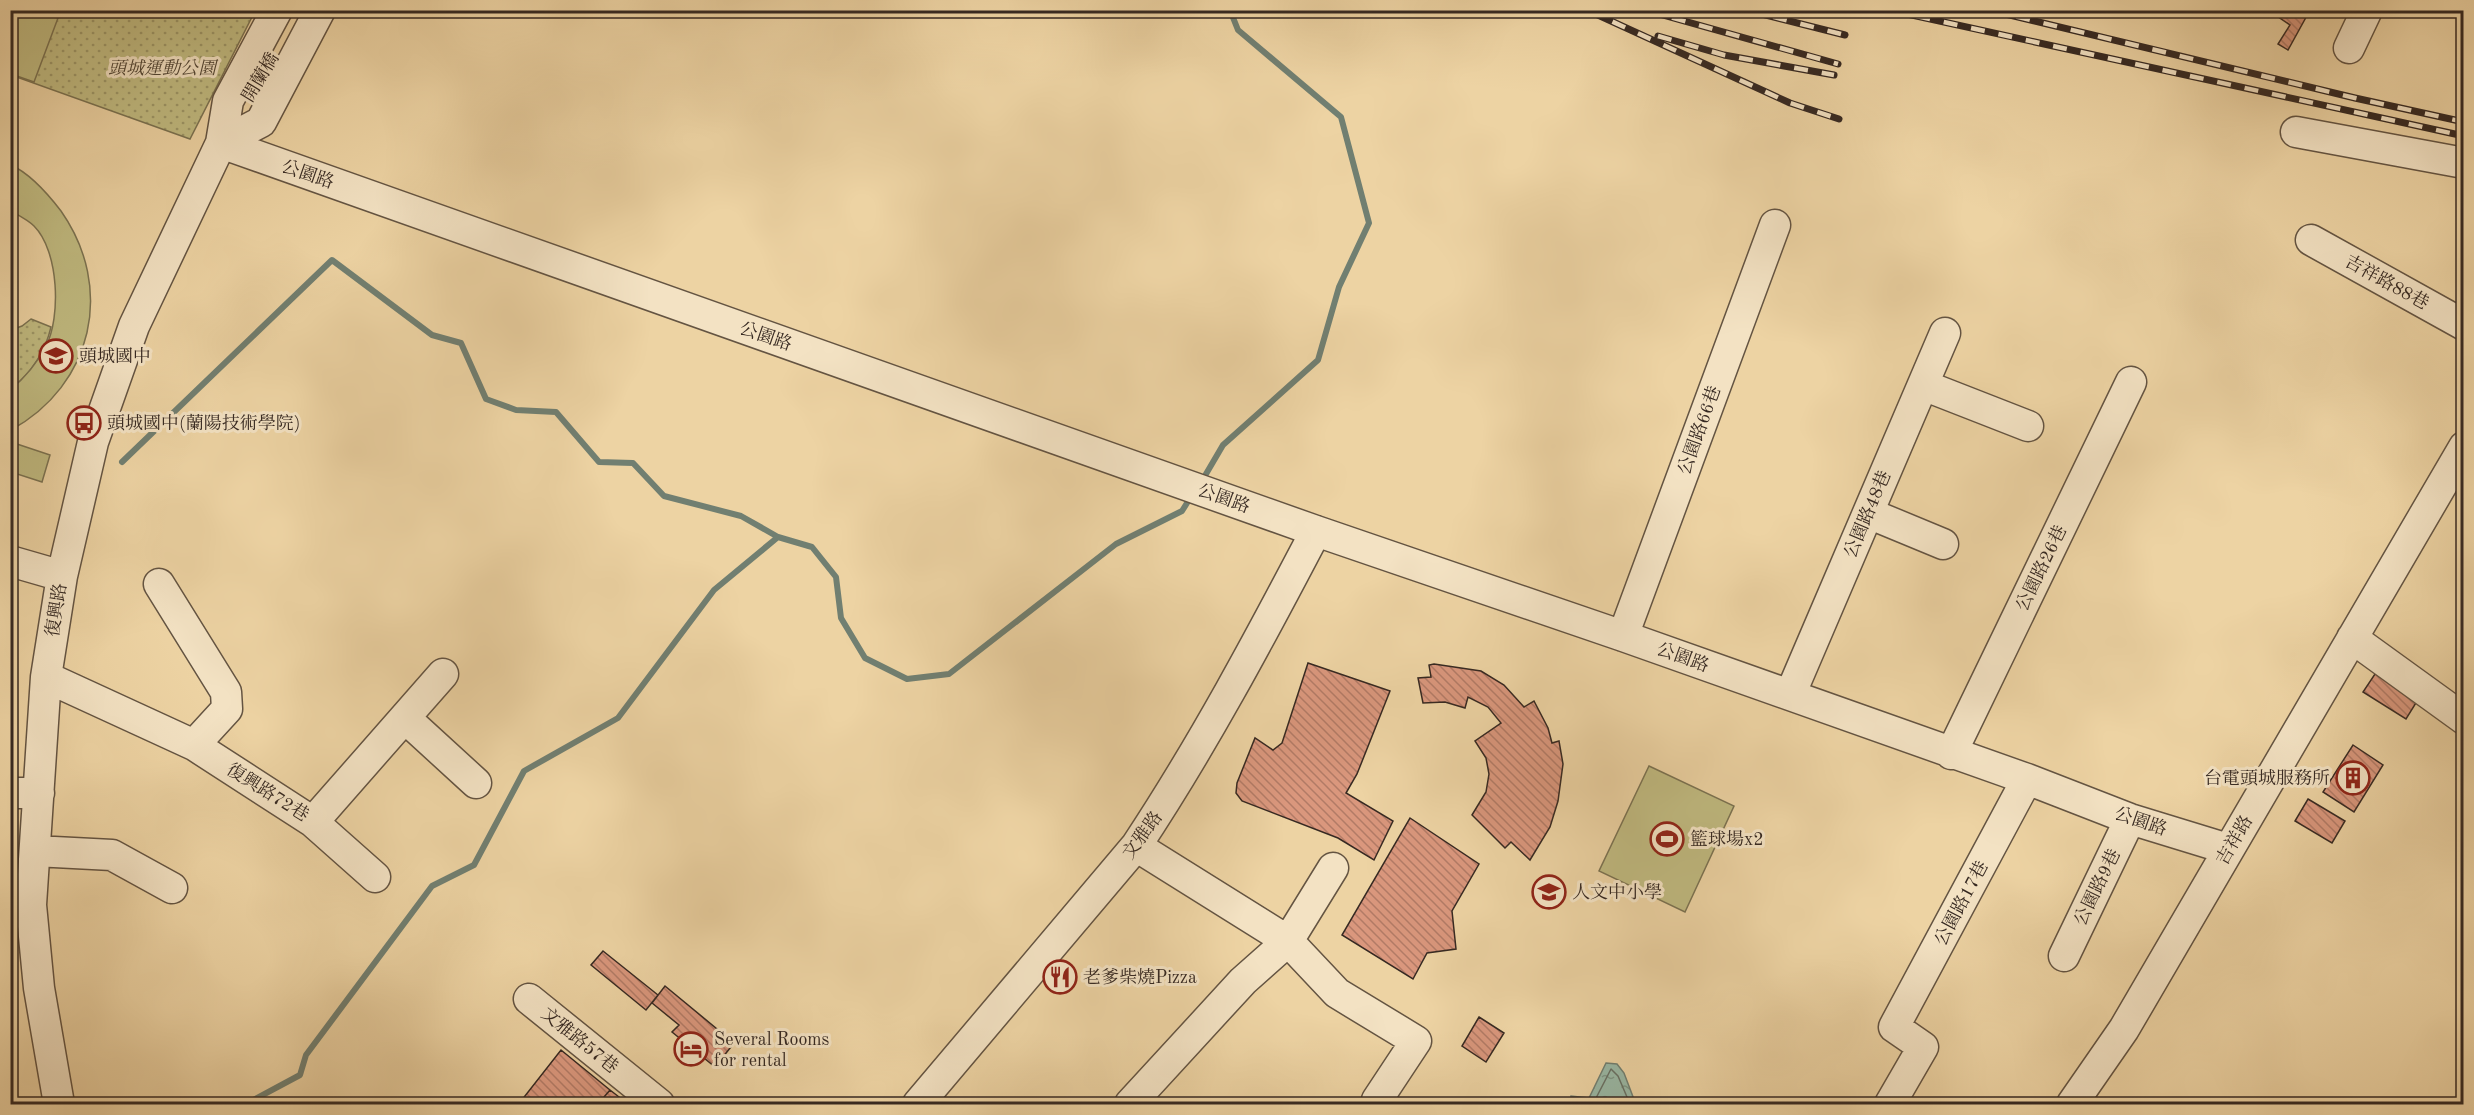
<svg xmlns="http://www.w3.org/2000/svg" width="2474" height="1115" font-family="'Old Standard TT','Noto Serif TC',serif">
  <defs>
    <pattern id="green-dots" width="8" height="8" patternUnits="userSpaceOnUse" patternTransform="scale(1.5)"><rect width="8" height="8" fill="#c0ba80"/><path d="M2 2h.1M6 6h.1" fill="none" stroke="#9d9768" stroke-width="1.8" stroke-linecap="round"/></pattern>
    <pattern id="water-ripples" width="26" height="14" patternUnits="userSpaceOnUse" patternTransform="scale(1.5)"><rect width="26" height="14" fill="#99b8a5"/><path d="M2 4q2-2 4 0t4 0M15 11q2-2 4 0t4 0" fill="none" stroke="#7e9686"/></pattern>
    <pattern id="building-back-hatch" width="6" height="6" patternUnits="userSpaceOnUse" patternTransform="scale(1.5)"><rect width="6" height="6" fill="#da977d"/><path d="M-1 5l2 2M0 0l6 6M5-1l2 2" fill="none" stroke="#b27b66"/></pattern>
  </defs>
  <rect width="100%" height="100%" fill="#edd3a3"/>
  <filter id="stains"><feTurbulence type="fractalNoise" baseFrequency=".00333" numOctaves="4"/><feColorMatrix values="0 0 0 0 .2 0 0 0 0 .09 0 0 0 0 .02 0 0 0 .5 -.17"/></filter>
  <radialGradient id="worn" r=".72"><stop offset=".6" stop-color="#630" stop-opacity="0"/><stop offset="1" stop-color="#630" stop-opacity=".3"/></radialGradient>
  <path fill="url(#green-dots)" stroke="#7b7251" stroke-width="1.5" d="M 11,11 L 255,11 L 190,139 L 11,75 Z
    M 31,319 L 51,327 C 45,353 31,373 11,389 L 11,330 L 22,326 Z"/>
  <path fill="#c0ba80" stroke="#7b7251" stroke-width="1.5" d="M 10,11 L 36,11 L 58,18 L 34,82 L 11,74 Z
    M 11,165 C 31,174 48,194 61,211 C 115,288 93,385 11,430 L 11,389 C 25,378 37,363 46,346 C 61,317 59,251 34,226 C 28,220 18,215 11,211 Z
    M 11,442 L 50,455 L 42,482 L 11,472 Z
    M 1649,766 L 1734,806 L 1685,912 L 1599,871 Z"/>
  <path fill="url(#water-ripples)" stroke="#717f71" stroke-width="1.5" d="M 1606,1063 L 1617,1064 L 1624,1073 L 1635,1102 L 1640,1103 L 1646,1098 L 1655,1099 L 1670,1104 L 1573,1104 L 1570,1102 L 1571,1096 L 1589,1098 Z"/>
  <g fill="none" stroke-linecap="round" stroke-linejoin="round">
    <path stroke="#687064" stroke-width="1.5" d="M 1577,1104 L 1594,1102 L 1611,1069 L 1618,1076 L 1630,1104"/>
    <path stroke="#717f71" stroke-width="6" d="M 122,462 L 332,260 L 432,335 L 461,343 L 486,399 L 516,410 L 556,412 L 599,462 L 633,463 L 664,496 L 741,516 L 778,537
      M 1206,474 L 1223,445 L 1318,360 L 1339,287 L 1369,223 L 1341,117 L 1238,30 L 1230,10
      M 246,1104 L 300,1075 L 306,1055 L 432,886 L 474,865 L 524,771 L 618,718 L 714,590 L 778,537 L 812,547 L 836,577 L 841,618 L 865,658 L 907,679 L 949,674 L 1116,544 L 1182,511 L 1187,503"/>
  </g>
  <path fill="url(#building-back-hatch)" stroke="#362922" stroke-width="1.5" d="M 2268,10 L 2310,10 L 2288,50 L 2278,44 L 2290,25 Z
    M 1308,663 L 1390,691 L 1357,774 L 1346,793 L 1393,821 L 1374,860 L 1338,838 L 1242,801 L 1236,793 L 1237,783 L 1255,738 L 1273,750 L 1282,743 Z
    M 1434,664 L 1481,671 L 1504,685 L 1524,707 L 1534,701 L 1548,728 L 1552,743 L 1559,741 L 1563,764 L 1558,801 L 1550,827 L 1530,860 L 1511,842 L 1505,848 L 1472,815 L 1486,792 L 1489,774 L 1486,758 L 1475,741 L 1501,723 L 1488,707 L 1468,697 L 1465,708 L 1445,702 L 1423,703 L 1418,678 L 1431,677 L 1429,665 Z
    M 2377,671 L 2419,698 L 2406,719 L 2363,692 Z
    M 2353,745 L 2383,765 L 2354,812 L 2323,792 Z
    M 2308,799 L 2345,821 L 2332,843 L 2295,821 Z
    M 1410,818 L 1479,864 L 1452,911 L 1456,949 L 1427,953 L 1413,979 L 1342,935 Z
    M 603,951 L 658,995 L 646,1010 L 591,965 Z
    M 665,986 L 734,1043 L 715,1067 L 672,1032 L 679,1025 L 652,1003 Z
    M 1479,1017 L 1504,1033 L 1486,1062 L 1462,1046 Z
    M 561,1050 L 610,1090 L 598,1104 L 526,1104 L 521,1101 Z
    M 610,1090 L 628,1104 L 598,1104 Z"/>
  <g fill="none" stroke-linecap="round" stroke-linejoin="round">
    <defs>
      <path id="minor" d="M 2349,48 L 2367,10
        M 2296,132 L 2464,163
        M 221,143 L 1316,531 L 1623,636 L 2027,779 L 2130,819 L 2228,849
        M 221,143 L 261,122 L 320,10
        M 2311,240 L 2464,325
        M 1923,385 L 2028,426
        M 1868,513 L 1943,544
        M 10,561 L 62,576
        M 159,584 L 226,692 L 227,709 L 194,745
        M 1623,636 L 1775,225
        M 2352,638 L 2464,719
        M 46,677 L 194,745 L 313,822 L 443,674
        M 1790,695 L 1945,333
        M 405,718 L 476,783
        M 1951,754 L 2131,382
        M 10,793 L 39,793
        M 313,822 L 375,877
        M 35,851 L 112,855 L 172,888
        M 1333,868 L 1288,941 L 1337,993 L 1416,1041 L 1377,1100 L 1376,1104
        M 2064,956 L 2130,819
        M 529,999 L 659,1104
        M 59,1104 L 39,988 L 31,905 L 46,677 L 62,576 L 93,442 L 134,326 L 221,143 L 228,101 L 277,10
        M 918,1104 L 1136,846 C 1203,745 1260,638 1316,531
        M 1130,1104 L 1243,981 L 1288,941 L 1136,846
        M 1890,1104 L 1923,1047 L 1894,1027 L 2027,779
        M 2072,1104 L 2124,1029 L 2464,447"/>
    </defs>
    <use href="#minor" stroke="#645442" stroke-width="33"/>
    <use href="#minor" stroke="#f3e2c3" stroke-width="30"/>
    <defs>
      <path id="rail" d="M 1587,10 L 1790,103 L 1839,119
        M 1645,10 L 1838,64
        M 1746,10 L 1845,35
        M 1889,10 L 2464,136
        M 1989,10 L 2355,98 L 2464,122
        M 1658,36 L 1724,55 L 1834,75"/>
    </defs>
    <use href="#rail" stroke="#362922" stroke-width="7"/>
    <use href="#rail" stroke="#f3e2c3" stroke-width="4.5" stroke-dasharray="14" stroke-linecap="butt"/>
  </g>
  <defs>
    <symbol id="school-ring" viewBox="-11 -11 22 22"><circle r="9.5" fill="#f3e2c3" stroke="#8f2418" stroke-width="1.5"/><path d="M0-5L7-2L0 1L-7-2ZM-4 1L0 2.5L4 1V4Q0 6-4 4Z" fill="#8f2418"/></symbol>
    <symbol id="bus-ring" viewBox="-11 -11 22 22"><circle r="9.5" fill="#f3e2c3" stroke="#8f2418" stroke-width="1.5"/><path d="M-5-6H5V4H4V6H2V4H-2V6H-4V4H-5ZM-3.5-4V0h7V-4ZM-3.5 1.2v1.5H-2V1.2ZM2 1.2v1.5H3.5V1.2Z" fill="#8f2418"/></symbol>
    <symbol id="building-ring" viewBox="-11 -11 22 22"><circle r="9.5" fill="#f3e2c3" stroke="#8f2418" stroke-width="1.5"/><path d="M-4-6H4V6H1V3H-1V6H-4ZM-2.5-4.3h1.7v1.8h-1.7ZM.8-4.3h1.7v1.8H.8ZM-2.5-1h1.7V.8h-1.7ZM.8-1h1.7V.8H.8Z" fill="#8f2418"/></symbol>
    <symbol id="stadium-ring" viewBox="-11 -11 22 22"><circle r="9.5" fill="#f3e2c3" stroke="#8f2418" stroke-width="1.5"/><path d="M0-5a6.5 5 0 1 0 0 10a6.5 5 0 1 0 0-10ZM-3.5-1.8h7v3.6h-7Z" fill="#8f2418"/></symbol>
    <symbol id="restaurant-ring" viewBox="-11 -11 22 22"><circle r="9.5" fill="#f3e2c3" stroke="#8f2418" stroke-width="1.5"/><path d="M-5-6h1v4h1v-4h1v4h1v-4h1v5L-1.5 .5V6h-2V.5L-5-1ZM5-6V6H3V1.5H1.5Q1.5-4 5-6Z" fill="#8f2418"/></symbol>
    <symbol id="hotel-ring" viewBox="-11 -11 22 22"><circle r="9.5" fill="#f3e2c3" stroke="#8f2418" stroke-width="1.5"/><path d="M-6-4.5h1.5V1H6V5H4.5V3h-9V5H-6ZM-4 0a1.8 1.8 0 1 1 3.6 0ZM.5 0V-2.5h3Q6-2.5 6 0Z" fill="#8f2418"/></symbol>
  </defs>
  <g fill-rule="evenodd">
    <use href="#school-ring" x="37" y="337" width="38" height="38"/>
    <use href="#bus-ring" x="65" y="404" width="38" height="38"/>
    <use href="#building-ring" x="2334" y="759" width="38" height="38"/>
    <use href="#stadium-ring" x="1648" y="820" width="38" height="38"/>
    <use href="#school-ring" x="1530" y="873" width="38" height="38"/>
    <use href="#restaurant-ring" x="1041" y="958" width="38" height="38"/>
    <use href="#hotel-ring" x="672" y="1030" width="38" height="38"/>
  </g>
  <g text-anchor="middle" stroke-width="6" stroke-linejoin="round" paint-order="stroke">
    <g font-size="18" font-style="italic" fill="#524635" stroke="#f3e2c3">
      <text x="162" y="74">頭城運動公園</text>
    </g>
    <g font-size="18" fill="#362922" stroke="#f3e2c3">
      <text transform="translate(260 77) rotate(-59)" y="6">開蘭橋</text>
      <text transform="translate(308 174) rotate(19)" y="6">公園路</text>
      <text transform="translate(2387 282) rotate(29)" y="6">吉祥路88巷</text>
      <text transform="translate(766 336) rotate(19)" y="6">公園路</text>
      <text transform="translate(1699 430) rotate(-70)" y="6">公園路66巷</text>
      <text transform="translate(1224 498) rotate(20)" y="6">公園路</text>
      <text transform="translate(1867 514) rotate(-67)" y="6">公園路48巷</text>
      <text transform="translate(2041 568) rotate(-64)" y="6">公園路26巷</text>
      <text transform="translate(56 610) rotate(-81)" y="6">復興路</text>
      <text transform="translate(1683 657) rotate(20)" y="6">公園路</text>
      <text transform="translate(268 792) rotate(32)" y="6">復興路72巷</text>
      <text transform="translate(2141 821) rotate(19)" y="6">公園路</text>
      <text transform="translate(1142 835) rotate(-54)" y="6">文雅路</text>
      <text transform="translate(2234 840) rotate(-60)" y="6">吉祥路</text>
      <text transform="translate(2097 887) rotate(-64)" y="6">公園路9巷</text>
      <text transform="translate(1961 903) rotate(-62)" y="6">公園路17巷</text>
      <text transform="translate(580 1040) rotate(39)" y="6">文雅路57巷</text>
    </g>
    <g font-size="18" fill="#362922" stroke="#f3e2c3" text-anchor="start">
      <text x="79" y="362">頭城國中</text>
      <text x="107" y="429">頭城國中(蘭陽技術學院)</text>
      <text x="2330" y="784" text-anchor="end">台電頭城服務所</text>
      <text x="1690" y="845">籃球場x2</text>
      <text x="1572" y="898">人文中小學</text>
      <text x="1083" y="983">老爹柴燒Pizza</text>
      <text x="714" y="1045">Several Rooms<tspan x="714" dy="21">for rental</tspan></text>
    </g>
  </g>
  <rect width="2474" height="1115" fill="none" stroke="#edd3a3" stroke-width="36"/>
  <rect x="12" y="12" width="2450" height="1091" fill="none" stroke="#362922" stroke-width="3"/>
  <rect x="18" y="18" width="2438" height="1079" fill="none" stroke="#362922" stroke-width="1.5"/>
  <rect width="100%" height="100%" filter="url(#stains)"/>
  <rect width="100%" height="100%" fill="url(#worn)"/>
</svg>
